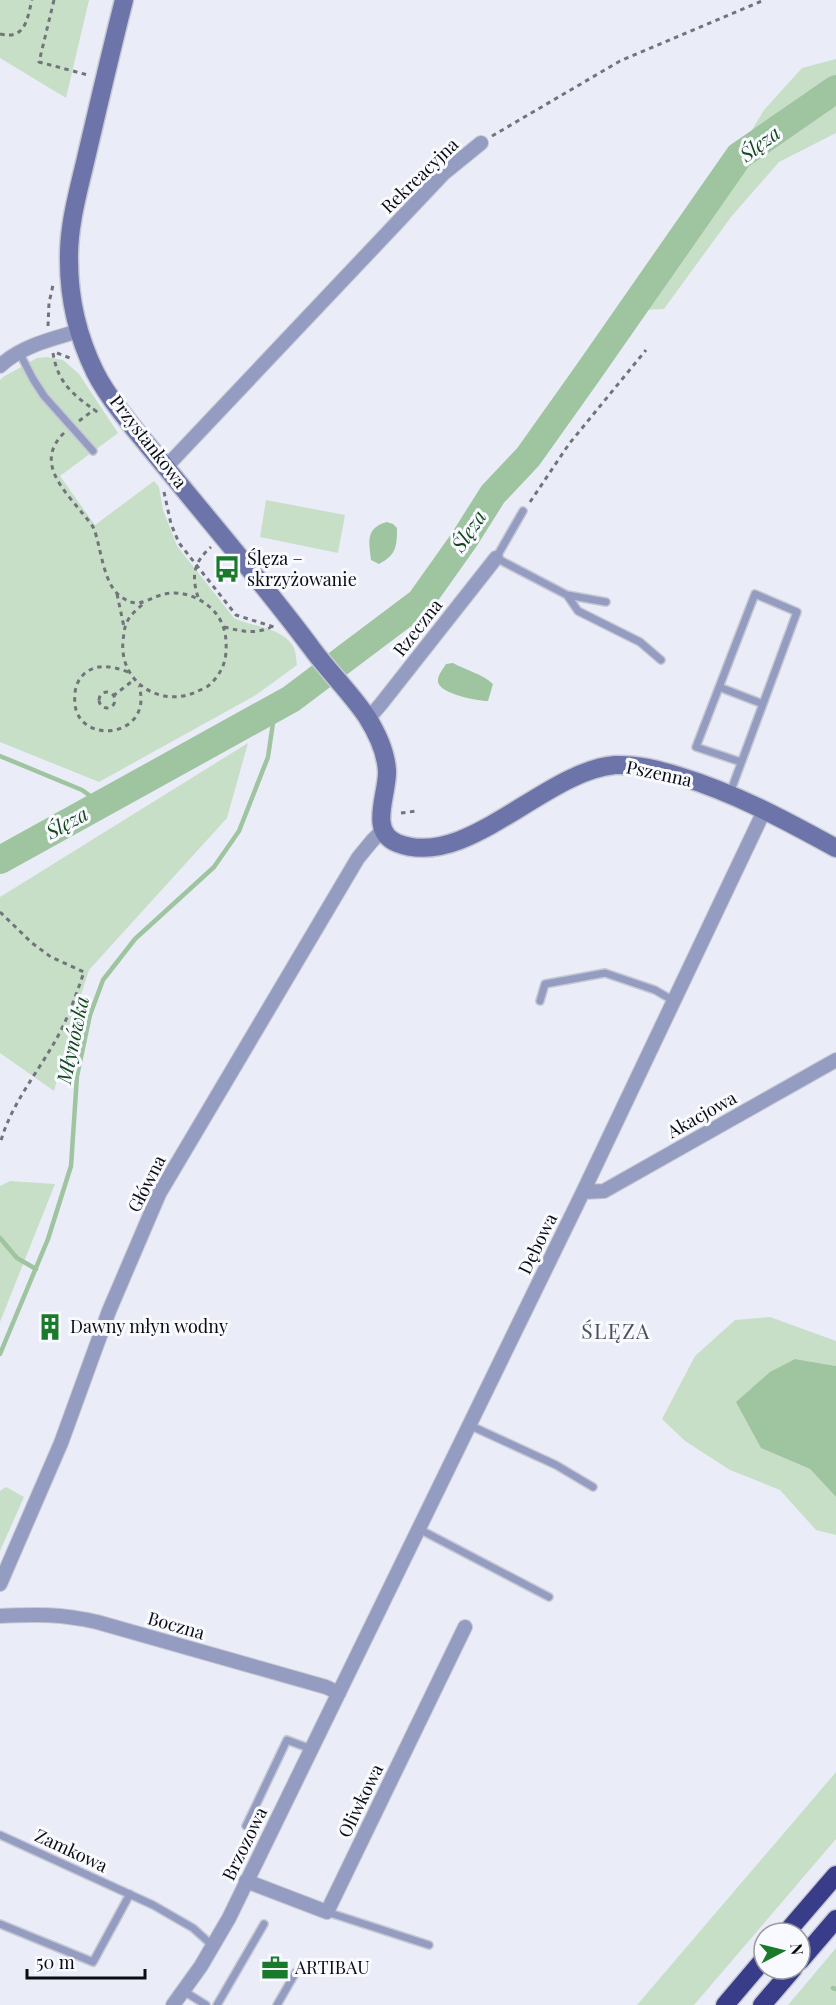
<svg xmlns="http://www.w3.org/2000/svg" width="836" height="2005" font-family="'Playfair Display',serif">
  <rect width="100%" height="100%" fill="#eaedf8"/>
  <path fill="#c7dfc7" d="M 0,0 L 89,0 L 66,98 L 0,58 Z
    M 836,59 L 836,133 L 779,162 L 731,217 L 664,309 L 643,310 L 764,110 L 802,68 Z
    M 47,357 L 63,360 L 79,374 L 118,433 L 60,476 L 95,525 L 154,481 L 159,487 L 163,510 L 177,546 L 234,618 C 252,627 281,627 293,646 C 296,651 296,659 297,665 L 256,695 L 99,782 L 0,742 L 0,380 L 3,377 L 37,358 Z
    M 266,500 L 345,515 L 338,553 L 260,537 Z
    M 248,743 L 227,818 L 89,970 L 71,1026 L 54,1091 L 0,1053 L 0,897 Z
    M 10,1181 L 55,1184 L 0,1322 L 0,1186 Z
    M 770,1317 L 836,1341 L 836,1366 L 795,1359 L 761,1448 L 810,1469 L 836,1497 L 836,1535 L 816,1530 L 780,1490 L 730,1470 L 685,1441 L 662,1419 L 695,1356 L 735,1320 Z
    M 6,1487 L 24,1497 L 0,1551 L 0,1491 Z
    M 836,1772 L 836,1839 L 694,2005 L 637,2005 Z
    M 836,1948 L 836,2005 L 788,2005 Z"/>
  <path fill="#9fc4a0" d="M 387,522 L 393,524 L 397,528 C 397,547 396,555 379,564 L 371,560 C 369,542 365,528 387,522 Z
    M 453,663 C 465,670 483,674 493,684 L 488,701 C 478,701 440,694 438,682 C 437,676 443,669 446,664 Z
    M 795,1359 L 836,1366 L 836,1497 L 810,1469 L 761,1448 L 736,1402 L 770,1372 Z"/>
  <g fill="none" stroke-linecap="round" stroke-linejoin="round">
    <path stroke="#9fc4a0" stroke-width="4.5" d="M 0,756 L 82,790 L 100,803
      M 0,1238 L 17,1258 L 36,1269
      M 0,1354 L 48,1239 L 71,1166 L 77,1076 L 90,1015 L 103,980 L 135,939 L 214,867 L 239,831 L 268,757 L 275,709
      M 833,1988 L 836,1989"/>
    <path stroke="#9fc4a0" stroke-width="28" d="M 0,860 L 291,699 L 420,602 L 464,540 L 493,494 L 528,457 L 587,374 L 739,156 L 836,89"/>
    <defs>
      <path id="lane" d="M 19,352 L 33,379 L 44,396 L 93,451
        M 523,511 L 496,558 L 567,595 L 578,611 L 640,642 L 661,660
        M 567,595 L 606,602
        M 719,687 L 763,704
        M 730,793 L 797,612 L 755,594 L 696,747 L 741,762
        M 540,1001 L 545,984 L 605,973 L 655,990 L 674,1001
        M 469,1425 L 556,1465 L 593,1487
        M 419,1529 L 549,1597
        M 246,1826 L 287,1740 L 311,1749
        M 0,1835 L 153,1905 L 193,1928 L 213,1946
        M 327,1912 L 429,1945
        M 0,1924 L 93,1962 L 130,1894
        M 182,1990 L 206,2005
        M 217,2005 L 264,1924
        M 277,2005 L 296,1972"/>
      <path id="street" d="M 0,366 C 21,346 52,339 79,331
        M 166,467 L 444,173 L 481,143
        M 368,719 L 381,704 L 496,558
        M 583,1192 L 604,1191 L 836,1060
        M 0,1584 L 61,1443 L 109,1311 L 159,1194 L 358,858 L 372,841 L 383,830
        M 0,1616 C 37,1614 61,1614 97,1622 L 326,1687 L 339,1693
        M 246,1881 L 327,1912 L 465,1627
        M 173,2005 L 201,1966 L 229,1918 L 583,1192 L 765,809"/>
      <path id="secondary" d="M 124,0 C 111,51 99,103 87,154 C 79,189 68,225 69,261 C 69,299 78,337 95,372 C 111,404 145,441 168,470 C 217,530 267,588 313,650 C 330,673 351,693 367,717 C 377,733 386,753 387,771 C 388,794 368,831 397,843 C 466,871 544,771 615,765 C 637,764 659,770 679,776 C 735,793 785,820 836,848"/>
      <path id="highway" d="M 786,1933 L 836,1875
        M 800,1961 L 836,1919
        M 725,2005 L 764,1959
        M 762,2005 L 793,1969"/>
    </defs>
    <use href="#lane" stroke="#c6c9d3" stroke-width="10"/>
    <use href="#street" stroke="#c6c9d3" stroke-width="16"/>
    <use href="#secondary" stroke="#c6c9d3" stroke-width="21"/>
    <use href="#highway" stroke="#c6c9d3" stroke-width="21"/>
    <path stroke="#72747b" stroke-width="3" stroke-dasharray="4.5 4.5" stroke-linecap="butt" d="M 54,0 L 39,62 L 88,75
      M 0,34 C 26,40 27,19 32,0
      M 492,136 L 620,61 L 764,0
      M 48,326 L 49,303 L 53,285
      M 53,353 C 58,385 75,396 100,414
      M 57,353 L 70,358
      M 79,421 L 95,409
      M 64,433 C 34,462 64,490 83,514 C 87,519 92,524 94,529 C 101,547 103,583 120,596 C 136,608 142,602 158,596 C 177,589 197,595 212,609 C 223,620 227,634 226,650 C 226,664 219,677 208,686 C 205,688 200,690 196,692 C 160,708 119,682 123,641 C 124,633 124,627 128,620 C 132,613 139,608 144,603
      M 164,492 L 171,524 L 179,543 L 236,615 L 274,627
      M 530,502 L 569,444 L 646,350
      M 117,594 L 124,627
      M 198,597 C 191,575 194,562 211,547
      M 224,627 C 241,631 254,635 271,627
      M 128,672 C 112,666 97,663 84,674 C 78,680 75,687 75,695 C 69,747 155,741 139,686
      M99 700a8 8 0 1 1 16 0a8 8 0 1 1-16 0Z
      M 113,696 L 135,679
      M 401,813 L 417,811
      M 0,912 L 32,943 L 51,957 L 84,972 C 78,989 72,1007 64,1024 C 45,1065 12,1099 0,1144"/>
    <use href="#lane" stroke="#959cc1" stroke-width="7"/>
    <use href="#street" stroke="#959cc1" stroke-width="14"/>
    <use href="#secondary" stroke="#6c74aa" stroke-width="18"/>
    <use href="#highway" stroke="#393c88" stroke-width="18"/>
  </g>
  <defs>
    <symbol id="bus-bare" viewBox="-9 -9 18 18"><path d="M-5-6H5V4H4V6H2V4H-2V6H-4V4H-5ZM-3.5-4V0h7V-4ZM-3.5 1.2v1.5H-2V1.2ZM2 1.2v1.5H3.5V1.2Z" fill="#197a2b" stroke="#f9faff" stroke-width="2.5" paint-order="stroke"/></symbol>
    <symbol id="building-bare" viewBox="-9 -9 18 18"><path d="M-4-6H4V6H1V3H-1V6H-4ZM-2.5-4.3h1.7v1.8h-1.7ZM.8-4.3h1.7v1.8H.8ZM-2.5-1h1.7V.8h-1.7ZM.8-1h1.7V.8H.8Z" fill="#197a2b" stroke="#f9faff" stroke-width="2.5" paint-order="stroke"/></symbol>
    <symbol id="office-bare" viewBox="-9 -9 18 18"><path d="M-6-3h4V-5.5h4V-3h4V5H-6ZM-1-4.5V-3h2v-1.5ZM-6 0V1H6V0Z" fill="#197a2b" stroke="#f9faff" stroke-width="2.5" paint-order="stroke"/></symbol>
  </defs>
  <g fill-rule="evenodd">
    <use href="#bus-bare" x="208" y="550" width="38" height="38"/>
    <use href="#building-bare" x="31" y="1308" width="38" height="38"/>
    <use href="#office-bare" x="256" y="1949" width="38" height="38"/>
  </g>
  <g text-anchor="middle" stroke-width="6" stroke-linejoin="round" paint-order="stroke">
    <g font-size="18" fill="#0b0c0f" stroke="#f9faff">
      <text transform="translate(420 176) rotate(-44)" y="6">Rekreacyjna</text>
      <text transform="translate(148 442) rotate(52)" y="6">Przystankowa</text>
      <text transform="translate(418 628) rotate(-52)" y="6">Rzeczna</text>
      <text transform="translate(659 774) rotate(12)" y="6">Pszenna</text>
      <text transform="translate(702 1115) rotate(-29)" y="6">Akacjowa</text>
      <text transform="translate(147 1184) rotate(-63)" y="6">Główna</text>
      <text transform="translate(538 1244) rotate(-64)" y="6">Dębowa</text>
      <text transform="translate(176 1626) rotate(16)" y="6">Boczna</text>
      <text transform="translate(361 1801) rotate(-64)" y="6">Oliwkowa</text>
      <text transform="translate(245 1844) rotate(-64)" y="6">Brzozowa</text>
      <text transform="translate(71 1851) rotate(25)" y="6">Zamkowa</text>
    </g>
    <g font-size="18" fill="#0b0c0f" stroke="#f9faff" text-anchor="start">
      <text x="247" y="565">Ślęza –<tspan x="247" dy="21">skrzyżowanie</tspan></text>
      <text x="70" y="1333">Dawny młyn wodny</text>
      <text x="295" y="1974">ARTIBAU</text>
    </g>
    <g font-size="20" font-style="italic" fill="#13491b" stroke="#f9faff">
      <text transform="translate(760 144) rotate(-37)" y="7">Ślęza</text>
      <text transform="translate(469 531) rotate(-56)" y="7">Ślęza</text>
      <text transform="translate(67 823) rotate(-29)" y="7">Ślęza</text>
      <text transform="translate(73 1040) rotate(-78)" y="7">Młynówka</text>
    </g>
    <g font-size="21" letter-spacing="1.5" fill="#4d4f58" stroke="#f9faff">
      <text x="616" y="1339">ŚLĘZA</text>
    </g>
  </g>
  <g transform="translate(782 1951) rotate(83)"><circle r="28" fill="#f9faff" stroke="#9a9b9f" stroke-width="1.5"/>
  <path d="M0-4.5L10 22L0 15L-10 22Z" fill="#197a2b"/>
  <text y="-9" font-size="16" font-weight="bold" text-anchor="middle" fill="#0b0c0f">N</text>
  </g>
  <path d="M27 1969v9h118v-9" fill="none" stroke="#0b0c0f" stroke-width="3"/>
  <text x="36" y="1969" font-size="18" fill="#0b0c0f" stroke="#f9faff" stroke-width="4.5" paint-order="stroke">50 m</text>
</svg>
